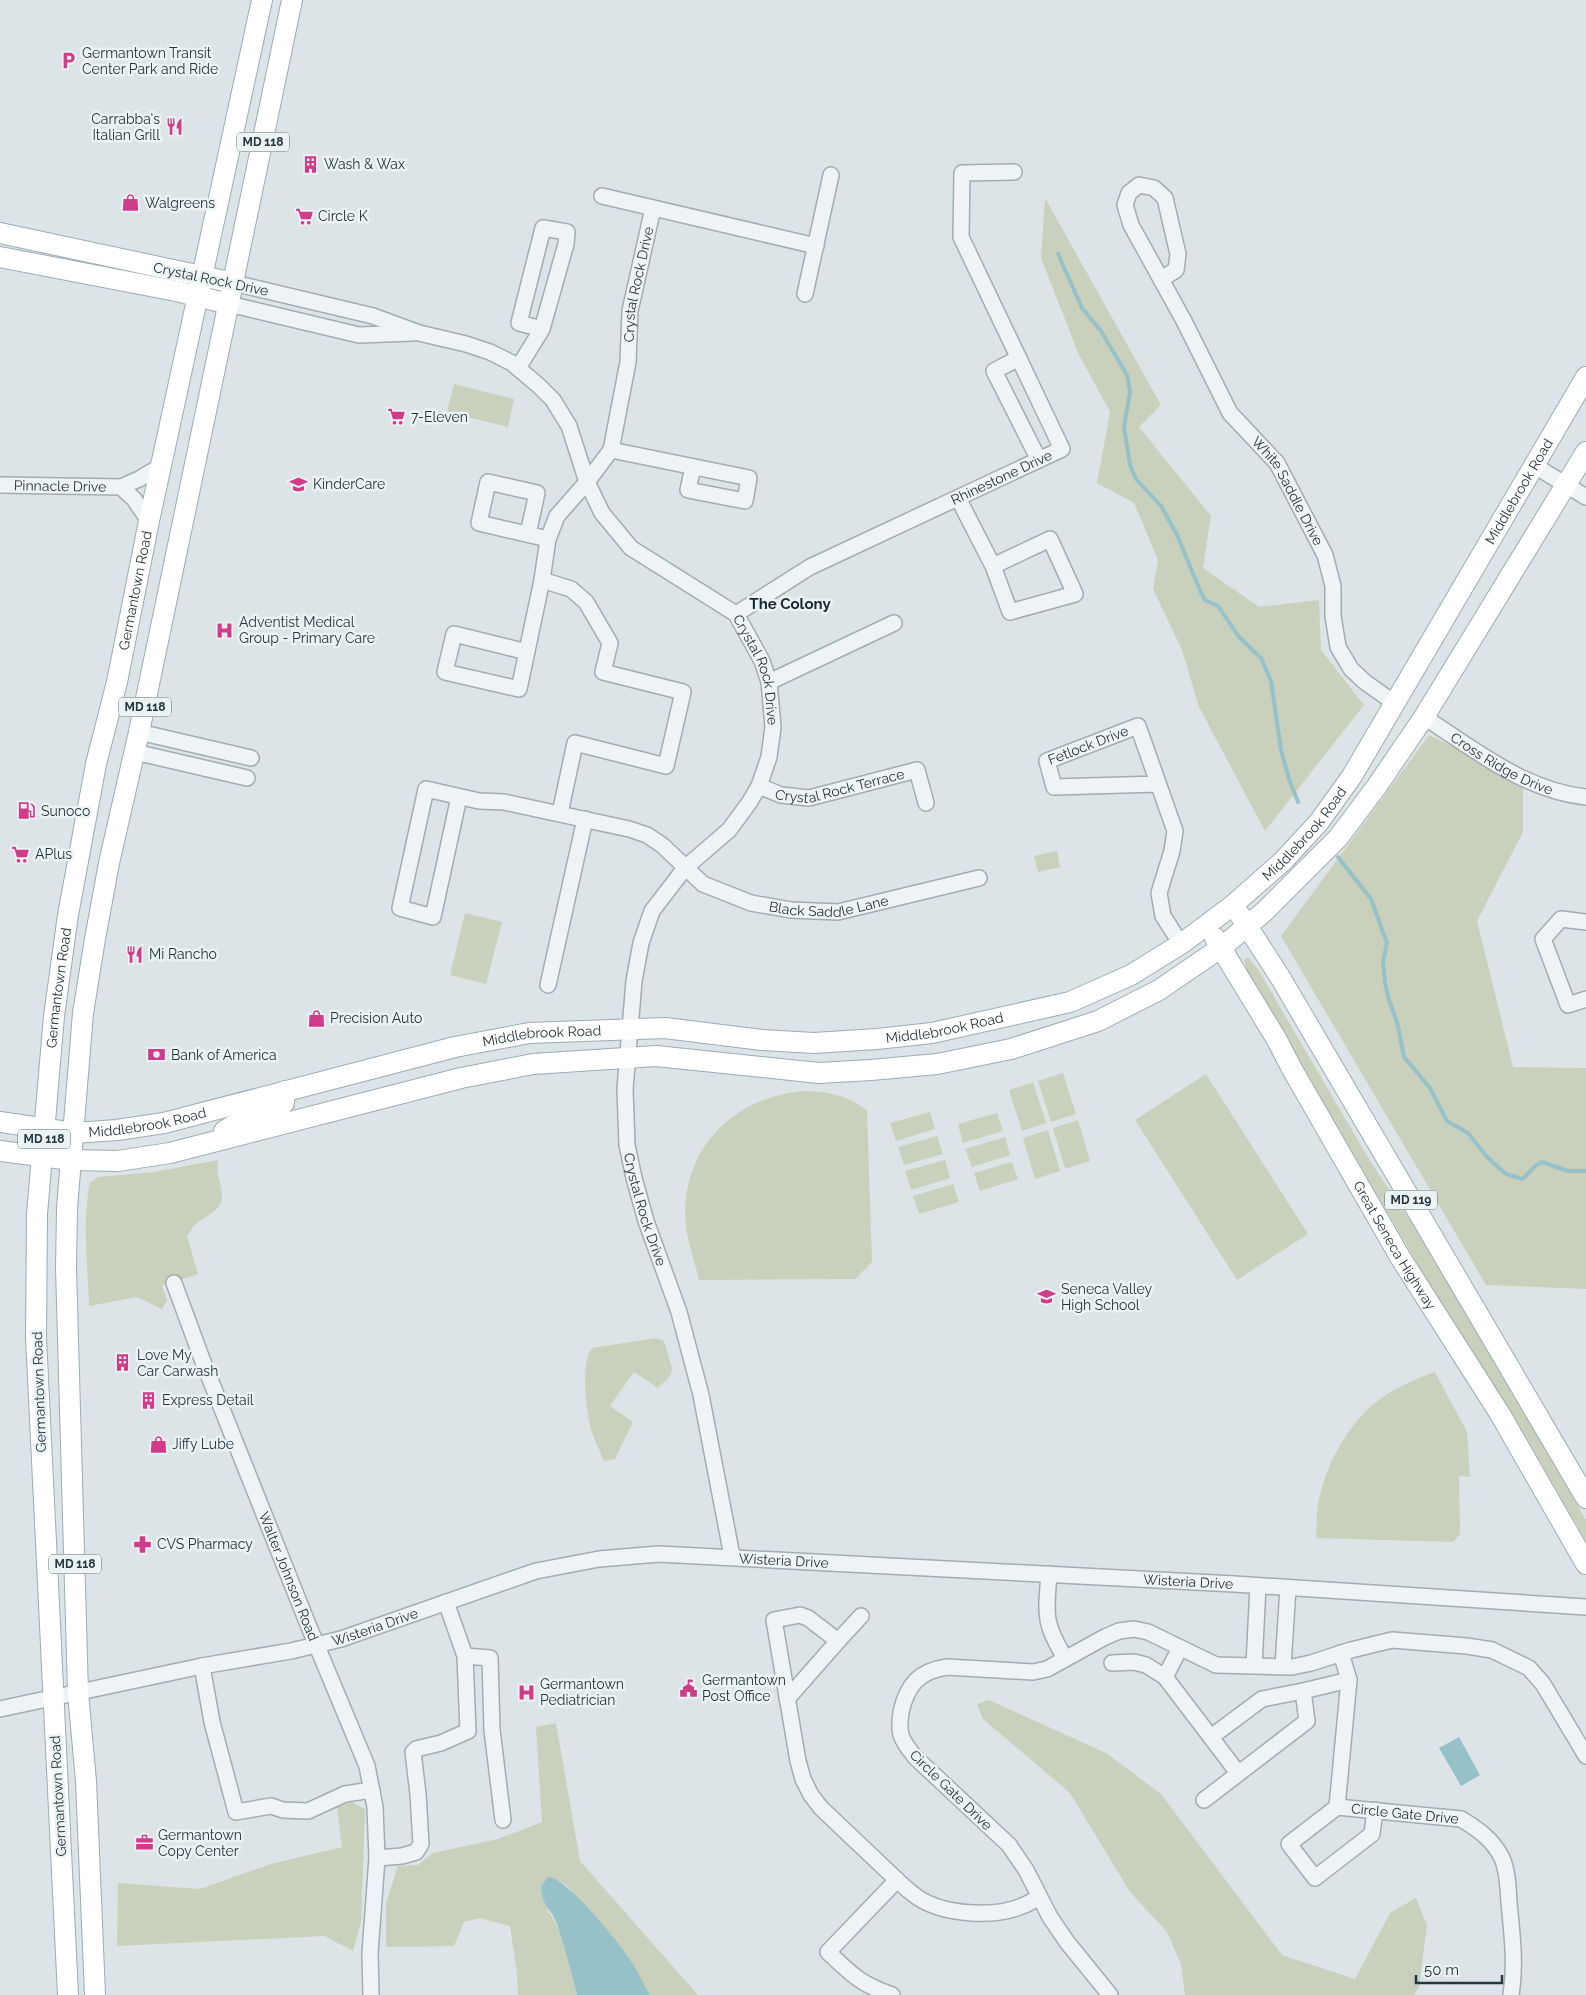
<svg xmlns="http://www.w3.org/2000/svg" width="1586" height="1995" font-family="Raleway,sans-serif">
  <rect width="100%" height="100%" fill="#dce4e7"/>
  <path fill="#c9d1bd" d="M 1045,198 L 1161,405 L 1139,427 L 1211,516 L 1203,568 L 1259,607 L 1319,600 L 1321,650 L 1364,705 L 1265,831 L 1199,707 L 1182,650 L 1153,589 L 1158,560 L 1134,503 L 1097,483 L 1110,412 L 1079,355 L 1041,258 Z
    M 454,384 L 514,399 L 508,427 L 447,412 Z
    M 1429,735 L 1523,779 L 1523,832 L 1477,921 L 1513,1067 L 1586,1068 L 1586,1289 L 1486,1285 L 1281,936 Z
    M 1057,851 L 1060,867 L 1038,872 L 1034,856 Z
    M 465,913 L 502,922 L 486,984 L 450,975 Z
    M 1248,957 L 1259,971 L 1370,1161 L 1429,1249 L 1586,1520 L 1586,1541 L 1531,1446 L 1487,1383 L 1247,971 L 1244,960 Z
    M 1063,1073 L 1076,1114 L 1051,1122 L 1038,1081 Z
    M 1206,1074 L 1308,1234 L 1237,1280 L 1135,1120 Z
    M 1033,1082 L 1046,1123 L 1022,1131 L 1009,1090 Z
    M 802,1091 C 826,1091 848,1095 867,1110 L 872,1262 L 855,1279 L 699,1280 C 695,1262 688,1245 686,1227 C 678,1153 730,1098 802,1091 Z
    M 930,1112 L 935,1129 L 896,1141 L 890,1123 Z
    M 997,1113 L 1003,1131 L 963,1143 L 958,1124 Z
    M 1078,1120 L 1090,1161 L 1065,1169 L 1053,1128 Z
    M 1048,1130 L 1060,1171 L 1035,1179 L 1023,1138 Z
    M 937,1136 L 943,1154 L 904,1165 L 898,1147 Z
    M 1005,1137 L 1010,1155 L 972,1167 L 965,1149 Z
    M 218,1160 C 215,1177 222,1181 222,1195 C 222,1211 207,1215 197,1223 C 193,1226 190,1232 187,1236 L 198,1274 L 162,1286 L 167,1300 L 162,1309 L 137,1297 L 89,1306 C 88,1268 82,1219 90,1183 L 98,1177 L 154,1172 Z
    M 945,1160 L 950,1178 L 911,1190 L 905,1171 Z
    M 1012,1162 L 1018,1179 L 980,1191 L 974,1173 Z
    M 953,1184 L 959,1202 L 919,1214 L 913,1196 Z
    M 656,1338 L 664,1341 L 672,1368 L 671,1375 L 658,1388 L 634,1372 L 610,1406 L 633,1422 L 615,1459 L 604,1461 C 600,1451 595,1442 592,1432 C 586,1413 580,1363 592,1348 Z
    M 1435,1372 L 1467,1432 L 1470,1477 L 1459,1476 L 1460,1534 L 1453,1542 L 1316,1538 C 1317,1527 1316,1515 1318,1504 C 1325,1465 1348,1423 1380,1399 C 1396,1387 1416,1379 1435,1372 Z
    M 989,1700 L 1106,1753 L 1161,1794 L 1282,1955 L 1355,1979 L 1390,1913 L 1416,1898 L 1427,1925 L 1419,1987 L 1414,1995 L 1185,1995 L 1181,1964 L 1167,1932 L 1130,1892 L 1070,1793 L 983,1719 L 977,1704 Z
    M 556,1723 L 580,1861 L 698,1995 L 650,1995 L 610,1934 L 564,1883 L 547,1910 C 566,1933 570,1967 577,1995 L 518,1995 L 517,1974 L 510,1926 L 480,1918 L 464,1922 L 454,1946 L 386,1947 L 386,1903 L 398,1866 L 418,1865 L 433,1853 L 498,1839 L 542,1822 L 536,1727 Z
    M 352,1802 L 365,1809 L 361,1922 L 353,1951 L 325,1936 L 117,1946 L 118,1883 L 200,1889 L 271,1864 L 342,1847 L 337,1807 Z"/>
  <path fill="#96c1c8" d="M 1459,1737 L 1480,1775 L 1461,1786 L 1439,1748 Z
    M 548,1877 C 568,1878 622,1946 633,1964 C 639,1974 644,1985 650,1995 L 577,1995 C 571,1971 565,1947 557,1924 C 551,1908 542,1907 541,1886 Z"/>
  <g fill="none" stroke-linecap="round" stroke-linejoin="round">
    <path stroke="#96c1c8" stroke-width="4" d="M 1058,254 L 1082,308 L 1101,331 L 1127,375 L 1130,392 L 1124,427 L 1130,465 L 1136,479 L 1161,506 L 1177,535 L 1202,595 L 1205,600 L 1218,606 L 1239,637 L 1261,658 L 1271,681 L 1281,750 L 1289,779 L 1298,802
      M 1338,857 L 1371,899 L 1384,935 L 1387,942 L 1383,963 L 1385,983 L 1389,1000 L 1397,1022 L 1404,1057 L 1430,1088 L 1447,1121 L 1468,1133 L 1487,1157 L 1506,1174 L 1523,1179 L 1535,1166 L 1542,1162 L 1568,1171 L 1586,1171"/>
    <defs>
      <g id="minor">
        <path d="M 602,196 L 816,246"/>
        <path id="s1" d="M 1161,279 L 1176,270 L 1178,254 L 1165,198 L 1154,188 L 1139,185 L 1129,193 L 1125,205 L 1131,225 L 1184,321 L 1230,413 L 1277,463 L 1325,555 L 1333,586 L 1333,616 L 1338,647 L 1351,669 L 1365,682 L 1393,702"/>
        <path id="s2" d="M 234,283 L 373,316 L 419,333 L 466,344 L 490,352 L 512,363 L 539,386 L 553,400 L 569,426 L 587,482 L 602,513 L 631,548 L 736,614 L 762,661 L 769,682 L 773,727 L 769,757 L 759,786 L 749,803 L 729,830 L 685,868 L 652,911 L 641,943 L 634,981 L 625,1089 L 627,1145 L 634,1178 L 646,1221 L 679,1312 L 701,1395 L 732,1556"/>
        <path d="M 805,294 L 831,175"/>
        <path d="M 229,304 L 359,335 L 413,333"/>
        <path d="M 1019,358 L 994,371 L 1039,460"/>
        <path d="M 518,368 L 542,329 L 566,244 L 567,232 L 543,228 L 519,323 L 542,329"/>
        <path d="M 611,450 L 749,478 L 745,501 L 688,490 L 693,467"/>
        <path d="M 1535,466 L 1586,497"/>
        <path id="s3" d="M 0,485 L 121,487 L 139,479 L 161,466"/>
        <path d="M 121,487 L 134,499 L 149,521"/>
        <path d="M 958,498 L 993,566 L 1010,612 L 1075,594 L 1050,539 L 993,566"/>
        <path d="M 528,534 L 537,493 L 488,482 L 479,523 L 548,539"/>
        <path id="s4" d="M 736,614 L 810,567 L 1062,449 L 961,237 L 962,173 L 1014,172"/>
        <path d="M 527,652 L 454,634 L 445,672 L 519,689 L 542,580"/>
        <path d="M 769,682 L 894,623"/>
        <path id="s5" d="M 1424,717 C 1474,749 1525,791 1586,797"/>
        <path d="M 139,732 L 251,758"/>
        <path d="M 135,752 L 247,778"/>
        <path id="s6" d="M 1158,784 L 1054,787 L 1047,761 L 1138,726 L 1175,831 L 1172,851 L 1159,893 L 1163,916 L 1181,944"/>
        <path id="s7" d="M 759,786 L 781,795 L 809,798 L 917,770 L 926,803"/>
        <path id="s8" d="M 459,797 L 433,917 L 400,908 L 426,789 L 479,801 L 504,802 L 629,829 L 647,835 L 662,845 L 703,884 L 751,903 L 791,910 L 838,912 L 979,878"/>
        <path id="s9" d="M 560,813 L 575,743 L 666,766 L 683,692 L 603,672 L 610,643 L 586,602 L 571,589 L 542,580 L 548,539 L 557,516 L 587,482 L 611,450 L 628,362 L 630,311 L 653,208"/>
        <path d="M 1586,922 L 1561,919 L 1543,939 L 1568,1005 L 1586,999"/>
        <path d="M 548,985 L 585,819"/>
        <path id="s10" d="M 174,1283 L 202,1359 L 309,1627 L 367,1766 L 375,1807 L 377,1858 L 370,1953 L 371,1995"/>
        <path d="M 1049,1574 C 1046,1614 1043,1622 1065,1658"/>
        <path d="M 838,1641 L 861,1616"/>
        <path id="s11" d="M 1341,1653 L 1349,1680 L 1337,1807 L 1461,1819 C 1478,1829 1493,1840 1502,1858 C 1508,1872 1508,1888 1509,1903 C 1512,1934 1516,1964 1511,1995"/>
        <path d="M 465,1656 L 490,1658 L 492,1730 L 503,1820"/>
        <path d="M 1112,1663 L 1134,1662 L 1146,1665 L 1165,1677 L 1238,1773"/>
        <path d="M 1254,1665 L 1258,1586"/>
        <path d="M 202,1666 L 212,1722 L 236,1812 L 271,1806 L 283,1810 L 308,1811 L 345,1794 L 372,1790"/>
        <path d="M 1283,1666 L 1288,1588"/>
        <path d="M 1165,1677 L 1180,1648"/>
        <path d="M 787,1699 L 838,1641 L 808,1618 L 800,1615 L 774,1620 L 798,1761 L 803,1779 L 811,1795 L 821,1808 L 897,1880"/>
        <path id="s12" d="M 0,1709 L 202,1666 L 291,1651 L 341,1639 L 536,1571 L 599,1559 L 659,1554 L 1234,1584 L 1586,1607"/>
        <path d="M 1211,1737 L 1262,1699 L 1303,1691"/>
        <path d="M 1204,1800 L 1307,1721 L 1303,1691 L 1349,1680"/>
        <path d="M 1337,1807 L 1289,1844 L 1315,1878 L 1372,1834 L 1375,1810"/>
        <path d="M 377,1858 L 402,1856 L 416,1852 L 421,1844 L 418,1794 L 413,1752 L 416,1749 L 441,1743 L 468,1731 L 465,1656 L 446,1602"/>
        <path d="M 892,1995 C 860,1984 851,1974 828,1952 L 897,1880 C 903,1886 910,1892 917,1897 C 943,1915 994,1918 1022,1906 C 1028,1904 1034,1900 1039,1897"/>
        <path d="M 1110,1995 L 1067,1942 L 1050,1917 L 1026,1870 L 1009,1845 L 916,1758 C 910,1751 904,1744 901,1735 C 899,1728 900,1719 901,1712 C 907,1685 919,1671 947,1667 L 1033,1672 L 1047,1669 L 1105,1637 L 1119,1631 L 1134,1629 L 1148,1632 L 1216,1665 L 1292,1667 L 1311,1663 L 1351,1650 L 1392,1640 L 1467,1646 L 1492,1650 L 1529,1668 L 1543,1684 L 1586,1756"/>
      </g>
      <g id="major">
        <path d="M 0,233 L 234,283"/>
        <path d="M 0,257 L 176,291 L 229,304"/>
        <path d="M 1240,915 L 1280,977 L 1586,1498"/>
        <path id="s13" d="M 1215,938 L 1277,1040 L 1292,1069 L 1400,1257 L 1500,1414 L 1586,1564"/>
        <path id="s14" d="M 0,1122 L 74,1133 L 117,1130 L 164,1123 L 455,1047 L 529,1033 L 665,1028 L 762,1040 L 814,1043 L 877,1039 L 932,1033 L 1070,1002 L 1131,975 L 1181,944 L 1233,905 L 1283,861 L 1319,822 L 1352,776 L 1586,377"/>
        <path d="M 224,1131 L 237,1123 L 268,1113 L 278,1108 L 284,1103 L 285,1091"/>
        <path d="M 0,1151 L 71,1160 L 118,1161 L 170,1153 L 461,1078 L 533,1064 L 656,1056 L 819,1073 L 871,1070 L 937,1064 L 1011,1049 L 1098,1021 L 1159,990 L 1222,947 L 1265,911 L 1338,838 L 1377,786 L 1424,717 L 1586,452"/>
        <path id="s15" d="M 68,1995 L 36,1337 L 37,1214 L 54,1016 L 68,915 L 96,764 L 117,682 L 149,521 L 262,0"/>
        <path d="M 95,1995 L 86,1781 L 78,1693 L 66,1268 L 67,1208 L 83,1013 L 95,939 L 109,863 L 139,732 L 292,0"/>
      </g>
    </defs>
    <use href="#minor" stroke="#a2adb1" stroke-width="18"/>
    <use href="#major" stroke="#9badb3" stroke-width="22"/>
    <use href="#minor" stroke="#eff3f5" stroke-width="15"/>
    <use href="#major" stroke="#fff" stroke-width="20"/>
  </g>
  <defs>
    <symbol id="parking-bare" viewBox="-9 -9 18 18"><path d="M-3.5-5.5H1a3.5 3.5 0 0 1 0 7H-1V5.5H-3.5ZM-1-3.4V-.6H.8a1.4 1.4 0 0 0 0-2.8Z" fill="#d03c8a" stroke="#ebf3f4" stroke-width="2.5" paint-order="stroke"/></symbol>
    <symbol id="restaurant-bare" viewBox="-9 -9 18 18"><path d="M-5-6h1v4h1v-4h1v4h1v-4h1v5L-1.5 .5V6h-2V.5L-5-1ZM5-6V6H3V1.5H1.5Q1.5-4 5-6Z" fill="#d03c8a" stroke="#ebf3f4" stroke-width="2.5" paint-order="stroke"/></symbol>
    <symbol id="building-bare" viewBox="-9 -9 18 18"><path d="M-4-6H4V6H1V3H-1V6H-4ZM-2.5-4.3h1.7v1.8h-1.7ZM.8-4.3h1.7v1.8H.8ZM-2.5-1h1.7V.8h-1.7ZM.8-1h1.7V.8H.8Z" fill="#d03c8a" stroke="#ebf3f4" stroke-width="2.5" paint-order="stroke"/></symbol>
    <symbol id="shop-bare" viewBox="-9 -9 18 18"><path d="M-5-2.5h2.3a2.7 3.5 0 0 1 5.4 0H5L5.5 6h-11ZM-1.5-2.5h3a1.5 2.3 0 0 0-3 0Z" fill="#d03c8a" stroke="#ebf3f4" stroke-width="2.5" paint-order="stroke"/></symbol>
    <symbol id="supermarket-bare" viewBox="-9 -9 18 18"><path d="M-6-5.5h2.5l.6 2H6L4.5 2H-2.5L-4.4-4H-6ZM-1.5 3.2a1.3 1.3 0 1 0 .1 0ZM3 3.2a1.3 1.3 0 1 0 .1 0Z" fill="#d03c8a" stroke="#ebf3f4" stroke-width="2.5" paint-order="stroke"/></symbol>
    <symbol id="school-bare" viewBox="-9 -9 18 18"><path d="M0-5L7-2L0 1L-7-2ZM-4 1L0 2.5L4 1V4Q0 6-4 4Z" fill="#d03c8a" stroke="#ebf3f4" stroke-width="2.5" paint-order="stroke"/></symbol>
    <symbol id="hospital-bare" viewBox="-9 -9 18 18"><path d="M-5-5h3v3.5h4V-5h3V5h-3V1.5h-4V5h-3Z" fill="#d03c8a" stroke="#ebf3f4" stroke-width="2.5" paint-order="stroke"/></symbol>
    <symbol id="fuel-bare" viewBox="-9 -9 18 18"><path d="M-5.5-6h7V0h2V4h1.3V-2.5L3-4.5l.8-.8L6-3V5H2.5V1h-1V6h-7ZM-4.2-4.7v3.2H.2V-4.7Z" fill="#d03c8a" stroke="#ebf3f4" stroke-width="2.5" paint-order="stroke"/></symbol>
    <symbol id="bank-bare" viewBox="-9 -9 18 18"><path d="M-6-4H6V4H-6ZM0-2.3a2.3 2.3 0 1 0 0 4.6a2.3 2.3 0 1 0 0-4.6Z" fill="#d03c8a" stroke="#ebf3f4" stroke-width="2.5" paint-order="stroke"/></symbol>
    <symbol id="pharmacy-bare" viewBox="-9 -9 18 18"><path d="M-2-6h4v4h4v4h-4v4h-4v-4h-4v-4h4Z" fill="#d03c8a" stroke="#ebf3f4" stroke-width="2.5" paint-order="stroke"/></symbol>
    <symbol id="civic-bare" viewBox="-9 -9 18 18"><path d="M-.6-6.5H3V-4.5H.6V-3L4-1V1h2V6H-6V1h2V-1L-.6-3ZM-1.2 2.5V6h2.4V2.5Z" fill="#d03c8a" stroke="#ebf3f4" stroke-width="2.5" paint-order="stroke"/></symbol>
    <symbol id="office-bare" viewBox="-9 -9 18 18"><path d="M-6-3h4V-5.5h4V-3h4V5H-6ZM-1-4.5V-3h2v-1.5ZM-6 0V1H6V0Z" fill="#d03c8a" stroke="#ebf3f4" stroke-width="2.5" paint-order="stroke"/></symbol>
  </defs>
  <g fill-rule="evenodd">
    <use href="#parking-bare" x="56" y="48" width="25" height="25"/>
    <use href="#restaurant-bare" x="162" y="114" width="25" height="25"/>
    <use href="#building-bare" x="298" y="152" width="25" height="25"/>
    <use href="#shop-bare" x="118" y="190" width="25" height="25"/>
    <use href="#supermarket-bare" x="292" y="204" width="25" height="25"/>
    <use href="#supermarket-bare" x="384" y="404" width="25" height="25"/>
    <use href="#school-bare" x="286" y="472" width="25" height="25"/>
    <use href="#hospital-bare" x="212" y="618" width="25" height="25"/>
    <use href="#fuel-bare" x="14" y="798" width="25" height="25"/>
    <use href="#supermarket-bare" x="8" y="842" width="25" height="25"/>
    <use href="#restaurant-bare" x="122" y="942" width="25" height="25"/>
    <use href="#shop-bare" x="304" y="1006" width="25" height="25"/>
    <use href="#bank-bare" x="144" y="1042" width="25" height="25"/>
    <use href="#school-bare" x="1034" y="1284" width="25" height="25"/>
    <use href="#building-bare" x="110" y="1350" width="25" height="25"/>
    <use href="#building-bare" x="136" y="1388" width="25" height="25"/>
    <use href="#shop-bare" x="146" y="1432" width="25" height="25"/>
    <use href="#pharmacy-bare" x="130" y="1532" width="25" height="25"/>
    <use href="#civic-bare" x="676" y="1676" width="25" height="25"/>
    <use href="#hospital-bare" x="514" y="1680" width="25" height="25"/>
    <use href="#office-bare" x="132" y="1830" width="25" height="25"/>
  </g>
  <g text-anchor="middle" stroke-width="5" stroke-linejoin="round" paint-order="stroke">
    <g fill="#ebf3f4" stroke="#616f74" stroke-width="1">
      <rect x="237" y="132.5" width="52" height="19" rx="4"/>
      <rect x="119" y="697.5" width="52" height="19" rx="4"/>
      <rect x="18" y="1129.5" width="52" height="19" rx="4"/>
      <rect x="1385" y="1190.5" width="52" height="19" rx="4"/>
      <rect x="49" y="1554.5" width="52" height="19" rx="4"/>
    </g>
    <g font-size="12" font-weight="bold" fill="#26373d">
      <text x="263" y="146">MD 118</text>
      <text x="145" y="711">MD 118</text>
      <text x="44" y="1143">MD 118</text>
      <text x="1411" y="1204">MD 119</text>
      <text x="75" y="1568">MD 118</text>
    </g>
    <g font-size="14" fill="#26373d" stroke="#ebf3f4" text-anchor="start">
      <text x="82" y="58">Germantown Transit<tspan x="82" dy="16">Center Park and Ride</tspan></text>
      <text x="160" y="124" text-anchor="end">Carrabba's<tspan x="160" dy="16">Italian Grill</tspan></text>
      <text x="324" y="169">Wash &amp; Wax</text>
      <text x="145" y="208">Walgreens</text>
      <text x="318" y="221">Circle K</text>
      <text x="411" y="422">7-Eleven</text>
      <text x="313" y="489">KinderCare</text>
      <text x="239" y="627">Adventist Medical<tspan x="239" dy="16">Group - Primary Care</tspan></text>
      <text x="41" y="816">Sunoco</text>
      <text x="35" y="859">APlus</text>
      <text x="149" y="959">Mi Rancho</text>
      <text x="330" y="1023">Precision Auto</text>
      <text x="171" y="1060">Bank of America</text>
      <text x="1061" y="1294">Seneca Valley<tspan x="1061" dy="16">High School</tspan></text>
      <text x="137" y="1360">Love My<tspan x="137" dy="16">Car Carwash</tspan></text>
      <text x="162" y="1405">Express Detail</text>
      <text x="172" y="1449">Jiffy Lube</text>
      <text x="157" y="1549">CVS Pharmacy</text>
      <text x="702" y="1685">Germantown<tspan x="702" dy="16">Post Office</tspan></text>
      <text x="540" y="1689">Germantown<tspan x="540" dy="16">Pediatrician</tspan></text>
      <text x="158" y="1840">Germantown<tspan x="158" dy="16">Copy Center</tspan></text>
    </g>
    <g font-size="14" fill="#26373d" stroke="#ebf3f4">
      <text transform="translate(211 279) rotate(12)" y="5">Crystal Rock Drive</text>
      <text dy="5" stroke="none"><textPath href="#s9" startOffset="771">Crystal Rock Drive</textPath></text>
      <text dy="5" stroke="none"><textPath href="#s4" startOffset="299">Rhinestone Drive</textPath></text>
      <text dy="5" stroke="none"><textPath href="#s3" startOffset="60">Pinnacle Drive</textPath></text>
      <text dy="5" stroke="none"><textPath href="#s1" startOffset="478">White Saddle Drive</textPath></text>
      <text dy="5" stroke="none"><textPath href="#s14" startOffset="1784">Middlebrook Road</textPath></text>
      <text dy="5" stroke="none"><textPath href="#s15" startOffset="1414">Germantown Road</textPath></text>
      <text dy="5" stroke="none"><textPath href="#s2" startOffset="699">Crystal Rock Drive</textPath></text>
      <text dy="5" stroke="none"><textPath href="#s6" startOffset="175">Fetlock Drive</textPath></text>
      <text dy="5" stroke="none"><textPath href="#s5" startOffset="91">Cross Ridge Drive</textPath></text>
      <text dy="5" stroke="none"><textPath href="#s7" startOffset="84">Crystal Rock Terrace</textPath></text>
      <text dy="5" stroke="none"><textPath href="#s14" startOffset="1379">Middlebrook Road</textPath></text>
      <text dy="5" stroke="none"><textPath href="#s8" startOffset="710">Black Saddle Lane</textPath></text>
      <text dy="5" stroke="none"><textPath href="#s15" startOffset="1009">Germantown Road</textPath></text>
      <text dy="5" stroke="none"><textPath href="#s14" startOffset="959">Middlebrook Road</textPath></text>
      <text dy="5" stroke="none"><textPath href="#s14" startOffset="554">Middlebrook Road</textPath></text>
      <text dy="5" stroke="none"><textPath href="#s14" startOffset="149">Middlebrook Road</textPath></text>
      <text dy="5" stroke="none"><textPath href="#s2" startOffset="1290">Crystal Rock Drive</textPath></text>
      <text dy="5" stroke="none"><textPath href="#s13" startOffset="356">Great Seneca Highway</textPath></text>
      <text transform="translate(39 1392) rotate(-92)" y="5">Germantown Road</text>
      <text dy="5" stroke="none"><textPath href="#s12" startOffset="804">Wisteria Drive</textPath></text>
      <text dy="5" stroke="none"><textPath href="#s10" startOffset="315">Walter Johnson Road</textPath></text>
      <text dy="5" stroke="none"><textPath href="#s12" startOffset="1209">Wisteria Drive</textPath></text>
      <text dy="5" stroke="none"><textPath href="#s12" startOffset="384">Wisteria Drive</textPath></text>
      <text transform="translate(951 1790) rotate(44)" y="5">Circle Gate Drive</text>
      <text transform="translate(58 1796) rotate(-93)" y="5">Germantown Road</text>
      <text dy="5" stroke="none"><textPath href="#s11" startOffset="224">Circle Gate Drive</textPath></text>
    </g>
    <g font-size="15" font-weight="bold" fill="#18272e" stroke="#ebf3f4">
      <text x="790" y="609">The Colony</text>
    </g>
  </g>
  <path d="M1416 1975v8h86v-8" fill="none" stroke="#26373d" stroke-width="2.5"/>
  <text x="1424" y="1975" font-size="15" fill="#26373d" stroke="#ebf3f4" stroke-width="4" paint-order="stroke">50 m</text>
</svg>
